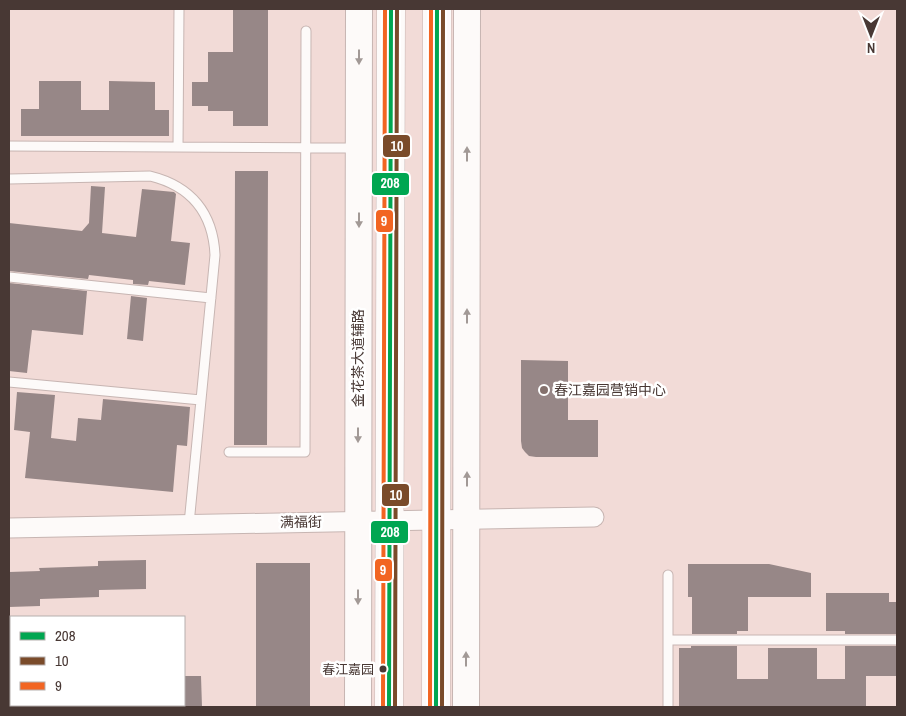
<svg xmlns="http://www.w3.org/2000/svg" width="906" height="716" font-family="'Archivo Narrow','Noto Sans SC',sans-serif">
  <rect width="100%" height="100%" fill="#f2dbd7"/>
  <path fill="#978787" d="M 233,9 L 268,9 L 268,126 L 233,126 L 233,111 L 208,111 L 208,106 L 192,106 L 192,82 L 208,82 L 208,52 L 233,52 Z
    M 39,81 L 81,81 L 81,110 L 109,110 L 109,81 L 155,82 L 155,110 L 169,110 L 169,136 L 21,136 L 21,109 L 39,109 Z
    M 235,171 L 268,171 L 267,445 L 234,445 Z
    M 91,186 L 105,187 L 102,233 L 136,237 L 142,189 L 174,192 L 176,194 L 171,241 L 190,243 L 185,285 L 149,281 L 148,285 L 133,284 L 133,280 L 89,275 L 88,279 L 9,271 L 9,223 L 82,231 L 89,223 Z
    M 9,283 L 87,291 L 83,335 L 32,330 L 27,373 L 9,371 Z
    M 131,296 L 147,298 L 143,341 L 127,339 Z
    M 521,360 L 568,361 L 568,420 L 598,420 L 598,457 L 536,457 L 529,456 L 525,452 L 522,448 L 521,441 Z
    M 17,392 L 55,395 L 51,438 L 76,441 L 78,418 L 101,420 L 103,399 L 190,407 L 187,446 L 177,445 L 173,492 L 25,478 L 30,432 L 14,430 Z
    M 146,560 L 146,589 L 99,590 L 99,597 L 40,599 L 40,606 L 9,607 L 9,572 L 40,571 L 39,568 L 98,566 L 98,561 Z
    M 256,563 L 310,563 L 310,707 L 256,707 Z
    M 688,564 L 769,564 L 811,573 L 811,597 L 748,597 L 748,631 L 737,631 L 737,634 L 692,634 L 692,597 L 688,597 Z
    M 826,593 L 889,593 L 889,602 L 897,602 L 897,634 L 845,634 L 845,631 L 826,631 Z
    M 691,646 L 737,646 L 737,679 L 768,679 L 768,648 L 817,648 L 817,679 L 845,679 L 845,646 L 897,646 L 897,676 L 866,676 L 866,707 L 679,707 L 679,648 L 691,648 Z
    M 184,676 L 201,676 L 202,707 L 184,707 Z"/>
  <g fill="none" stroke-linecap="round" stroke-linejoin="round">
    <defs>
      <path id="lane" d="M 9,146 L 356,148
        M 178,147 L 179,9
        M 9,179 L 150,176 C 191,186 213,213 215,255 L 189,524
        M 9,277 L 211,298
        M 9,382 L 201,400
        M 229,452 L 305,452 L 306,31
        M 668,640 L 897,640
        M 668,707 L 668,575"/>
      <path id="street" d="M 9,528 L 594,517"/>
      <path id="secondary" d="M 358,707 L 359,9
        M 466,707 L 467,9"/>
      <path id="highway" d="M 389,707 L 391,9
        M 436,707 L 437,9"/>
    </defs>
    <use href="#lane" stroke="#c7b5b2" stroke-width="11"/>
    <use href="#street" stroke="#c7b5b2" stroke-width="21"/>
    <use href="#secondary" stroke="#c7b5b2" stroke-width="28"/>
    <use href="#highway" stroke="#c7b5b2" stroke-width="29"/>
    <use href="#lane" stroke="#fdfaf9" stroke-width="9"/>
    <use href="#street" stroke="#fdfaf9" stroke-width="19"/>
    <use href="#secondary" stroke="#fdfaf9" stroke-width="26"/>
    <use href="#highway" stroke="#fdfaf9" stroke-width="28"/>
    <defs>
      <path id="bus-1" d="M 389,707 L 391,9
        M 436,707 L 437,9"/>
      <path id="bus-2" d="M 395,707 L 397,9
        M 442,707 L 443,9"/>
      <path id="bus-3" d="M 383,707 L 385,9
        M 430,707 L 431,9"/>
    </defs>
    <use href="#bus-1" stroke="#fff" stroke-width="8"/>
    <use href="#bus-2" stroke="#fff" stroke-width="8"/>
    <use href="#bus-3" stroke="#fff" stroke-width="8"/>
    <use href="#bus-1" stroke="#00a651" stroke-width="4"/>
    <use href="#bus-2" stroke="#7a4b2a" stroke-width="4"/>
    <use href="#bus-3" stroke="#f26522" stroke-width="4"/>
  </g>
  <defs><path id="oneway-solid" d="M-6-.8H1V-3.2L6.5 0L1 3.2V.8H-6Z" transform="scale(1.25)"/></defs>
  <g fill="#a29996">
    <use href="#oneway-solid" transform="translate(359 57) rotate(90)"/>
    <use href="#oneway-solid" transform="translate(467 154) rotate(-90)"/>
    <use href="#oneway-solid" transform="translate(359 220) rotate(90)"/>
    <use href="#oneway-solid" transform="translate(467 316) rotate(-90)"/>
    <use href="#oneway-solid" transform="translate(358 435) rotate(90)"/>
    <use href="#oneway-solid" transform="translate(467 479) rotate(-90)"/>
    <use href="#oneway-solid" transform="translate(358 597) rotate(90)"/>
    <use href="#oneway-solid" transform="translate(466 659) rotate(-90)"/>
  </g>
  <circle fill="#84716d" stroke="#fff" stroke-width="2" cx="544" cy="390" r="5"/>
  <circle fill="#483834" stroke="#fff" stroke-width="2" cx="383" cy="669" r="4.5"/>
  <g text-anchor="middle" stroke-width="5" stroke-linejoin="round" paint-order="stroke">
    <g font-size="13" fill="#483834" stroke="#fff" text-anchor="end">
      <text x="374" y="674">春江嘉园</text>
    </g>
    <g font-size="14" fill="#483834" stroke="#fff">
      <text transform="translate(358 358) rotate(-90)" y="5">金花茶大道辅路</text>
      <text transform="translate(301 522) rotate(-1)" y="5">满福街</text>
    </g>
    <g font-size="14" fill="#483834" stroke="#fff" text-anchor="start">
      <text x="554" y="395">春江嘉园营销中心</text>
    </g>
  </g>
  <g stroke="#fff" stroke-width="2">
    <rect x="382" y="134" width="29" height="24" rx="5" fill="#7a4b2a"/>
    <rect x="371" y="172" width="39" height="24" rx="5" fill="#00a651"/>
    <rect x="375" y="209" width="19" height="24" rx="5" fill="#f26522"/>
    <rect x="381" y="483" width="29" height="24" rx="5" fill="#7a4b2a"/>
    <rect x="370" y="520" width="39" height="24" rx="5" fill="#00a651"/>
    <rect x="374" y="558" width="19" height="24" rx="5" fill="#f26522"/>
  </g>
  <g font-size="14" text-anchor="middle" font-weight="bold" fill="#fff">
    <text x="397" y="151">10</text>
    <text x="390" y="188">208</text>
    <text x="384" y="226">9</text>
    <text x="396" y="500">10</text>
    <text x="390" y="537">208</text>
    <text x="383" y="575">9</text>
  </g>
  <rect width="906" height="716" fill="none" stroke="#483834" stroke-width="20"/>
  <rect x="10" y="616" width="175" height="90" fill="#ffffff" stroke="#b6afae"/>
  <rect x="20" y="632" width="25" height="8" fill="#00a651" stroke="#b6afae"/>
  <text x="55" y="641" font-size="15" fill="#483834">208</text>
  <rect x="20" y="657" width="25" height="8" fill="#7a4b2a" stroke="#b6afae"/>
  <text x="55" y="666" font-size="15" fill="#483834">10</text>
  <rect x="20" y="682" width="25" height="8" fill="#f26522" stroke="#b6afae"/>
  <text x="55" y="691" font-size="15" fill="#483834">9</text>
  <g transform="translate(871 35) rotate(180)" stroke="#ffffff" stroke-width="4" paint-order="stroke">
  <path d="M0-4L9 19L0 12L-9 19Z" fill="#483834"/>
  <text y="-8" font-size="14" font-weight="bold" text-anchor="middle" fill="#483834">N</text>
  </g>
</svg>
